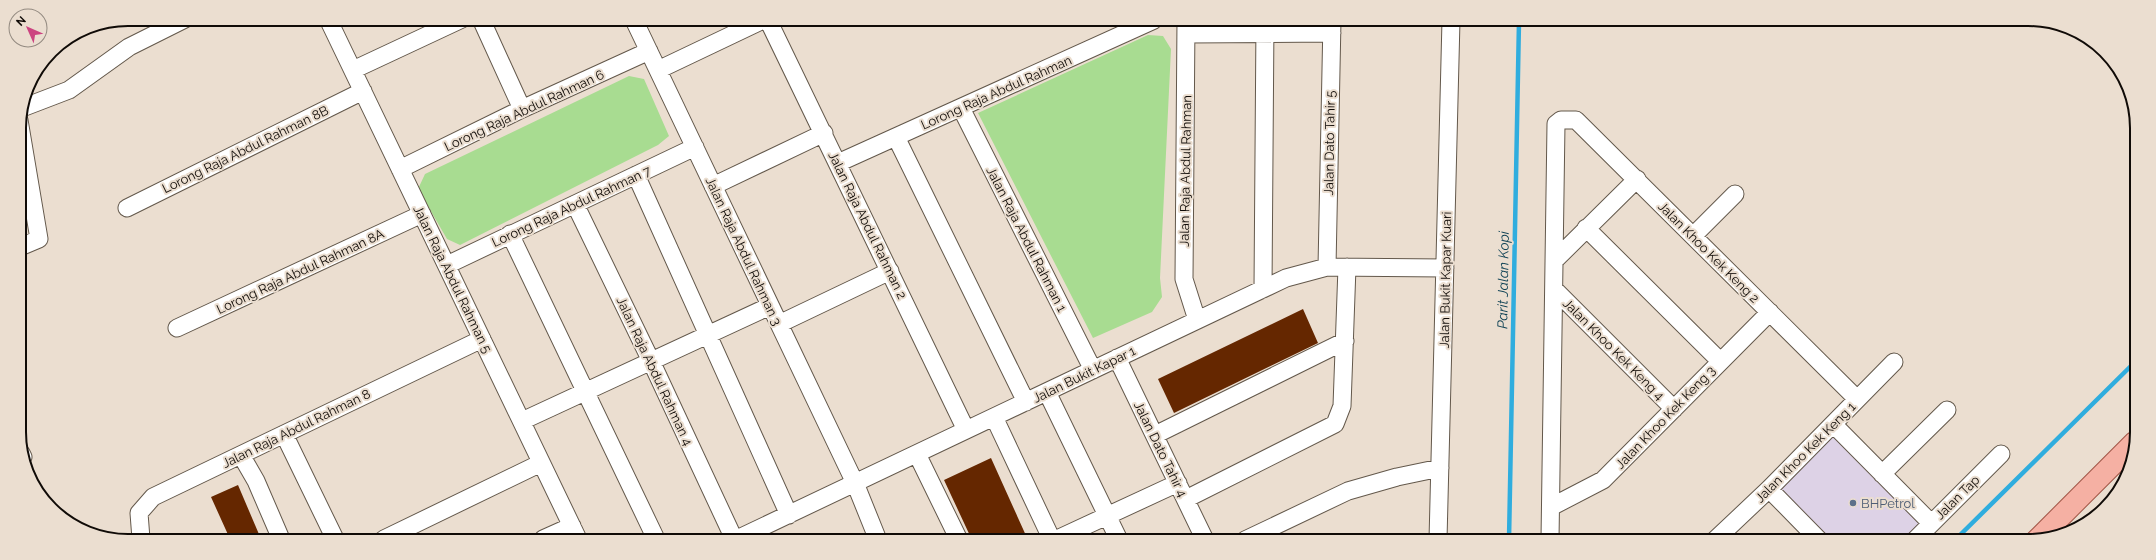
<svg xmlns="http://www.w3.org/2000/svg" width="2156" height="560" font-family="Raleway,sans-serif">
  <rect width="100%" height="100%" fill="#ebded0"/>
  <path fill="#ddd2e6" d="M 1834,431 L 1925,521 L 1906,541 L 1818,541 L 1776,490 Z"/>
  <path fill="#a8dc91" d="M 1148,35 L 1163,36 L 1171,49 L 1160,278 L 1162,297 L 1152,312 L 1093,338 L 978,113 Z
    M 629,76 L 644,79 L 669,136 L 658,145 L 460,245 L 447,239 L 418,189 L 425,174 Z"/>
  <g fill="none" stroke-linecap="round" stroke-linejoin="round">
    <path stroke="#2fadde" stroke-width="4.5" d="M 1509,540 L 1519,21
      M 1954,541 L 2135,362"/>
  </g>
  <path fill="#652700" d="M 1303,309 L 1318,343 L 1174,413 L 1158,379 Z
    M 991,458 L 1028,540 L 972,540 L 944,480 Z
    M 238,485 L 261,539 L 230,539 L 211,497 Z"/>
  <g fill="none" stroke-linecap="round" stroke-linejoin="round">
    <defs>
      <path id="minor" d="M 328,19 L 578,539
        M 481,19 L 522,109
        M 634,20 L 855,483 L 878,540
        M 768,20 L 966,430
        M 1186,20 L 1184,279 L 1197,320
        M 1187,34 L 1332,33
        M 353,70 L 462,19
        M 658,70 L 763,20
        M 22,108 L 69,90 L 129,47 L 185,19
        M 961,108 L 1093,370
        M 19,120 L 39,239 L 20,247
        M 896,137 L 1026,402
        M 838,163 L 1154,20
        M 400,169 L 522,109 L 649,51
        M 636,175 L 789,515
        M 713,186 L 824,133
        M 575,204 L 651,361 L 734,539
        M 127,208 L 363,91
        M 1586,228 L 1720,361
        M 510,234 L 656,539
        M 1693,236 L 1735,194
        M 1554,261 L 1637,179
        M 447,265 L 695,147
        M 1327,267 L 1332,20
        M 1263,289 L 1265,20
        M 1554,289 L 1674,409
        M 779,324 L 890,271
        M 177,328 L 422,214
        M 1117,358 L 1205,540
        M 1047,392 L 1119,540
        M 994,417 L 1052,540
        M 522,421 L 770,306
        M 1833,424 L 1931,523
        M 284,434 L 335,539
        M 1155,435 L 1345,341
        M 21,453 L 23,457
        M 917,454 L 959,540
        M 241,455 L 256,481 L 281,539
        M 1882,474 L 1947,410
        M 1769,489 L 1820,541
        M 1186,499 L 1335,424 L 1342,406 L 1347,267
        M 1551,507 L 1603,480 L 1770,312
        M 141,539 L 139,513 L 153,497 L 482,339
        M 384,539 L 541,463
        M 543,539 L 572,526
        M 737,539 L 1286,278 L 1327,267 L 1445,268
        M 1055,540 L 1178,483
        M 1245,540 L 1348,491 L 1397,477 L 1440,468
        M 1438,540 L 1451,20
        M 1550,540 L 1556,124 L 1561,120 L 1576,120 L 1857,399
        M 1715,540 L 1769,489 L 1894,362
        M 1914,541 L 2001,454"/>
      <path id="major" d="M 2036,541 L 2135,442"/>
    </defs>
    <use href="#minor" stroke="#63584b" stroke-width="19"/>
    <use href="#major" stroke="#a05445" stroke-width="23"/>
    <use href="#minor" stroke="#fff" stroke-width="17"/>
    <use href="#major" stroke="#f5b0a3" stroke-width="21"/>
  </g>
  <circle fill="#5c6f8a" stroke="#ebded0" stroke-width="1.5" cx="1853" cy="503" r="4"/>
  <g text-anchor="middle" stroke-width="4" stroke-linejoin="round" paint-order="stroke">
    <g font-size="13" fill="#100b07" stroke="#ebded0">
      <text transform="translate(996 92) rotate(-24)" y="5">Lorong Raja Abdul Rahman</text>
      <text transform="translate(524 110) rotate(-25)" y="5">Lorong Raja Abdul Rahman 6</text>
      <text transform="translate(1329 143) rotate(-89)" y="5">Jalan Dato Tahir 5</text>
      <text transform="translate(245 149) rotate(-26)" y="5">Lorong Raja Abdul Rahman 8B</text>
      <text transform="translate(1185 171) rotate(-89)" y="5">Jalan Raja Abdul Rahman</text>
      <text transform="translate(571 206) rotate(-25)" y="5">Lorong Raja Abdul Rahman 7</text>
      <text transform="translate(868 225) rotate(64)" y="5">Jalan Raja Abdul Rahman 2</text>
      <text transform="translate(1027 239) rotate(63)" y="5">Jalan Raja Abdul Rahman 1</text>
      <text transform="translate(744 251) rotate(65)" y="5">Jalan Raja Abdul Rahman 3</text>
      <text transform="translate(1709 252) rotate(45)" y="5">Jalan Khoo Kek Keng 2</text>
      <text transform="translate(300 271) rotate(-25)" y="5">Lorong Raja Abdul Rahman 8A</text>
      <text transform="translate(453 279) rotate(64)" y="5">Jalan Raja Abdul Rahman 5</text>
      <text transform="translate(1445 280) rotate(-89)" y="5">Jalan Bukit Kapar Kuari</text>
      <text transform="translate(1614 349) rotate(45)" y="5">Jalan Khoo Kek Keng 4</text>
      <text transform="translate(655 371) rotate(65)" y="5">Jalan Raja Abdul Rahman 4</text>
      <text transform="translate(1084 374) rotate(-26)" y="5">Jalan Bukit Kapar 1</text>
      <text transform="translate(1665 417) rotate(-46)" y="5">Jalan Khoo Kek Keng 3</text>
      <text transform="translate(296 428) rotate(-26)" y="5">Jalan Raja Abdul Rahman 8</text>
      <text transform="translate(1161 449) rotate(64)" y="5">Jalan Dato Tahir 4</text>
      <text transform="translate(1805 452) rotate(-45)" y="5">Jalan Khoo Kek Keng 1</text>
      <text transform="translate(1957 497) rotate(-45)" y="5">Jalan Tap</text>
    </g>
    <g font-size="13" fill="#4e5e75" stroke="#ebded0" text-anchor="start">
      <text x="1861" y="508">BHPetrol</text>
    </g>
    <g font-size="14" font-style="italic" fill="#093e52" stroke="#ebded0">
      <text transform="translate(1503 280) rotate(-89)" y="5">Parit Jalan Kopi</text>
    </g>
  </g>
  <path d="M0 0H2156V560H0ZM128 26H2028A102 102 0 0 1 2130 128V432A102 102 0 0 1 2028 534H128A102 102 0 0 1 26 432V128A102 102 0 0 1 128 26Z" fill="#ebded0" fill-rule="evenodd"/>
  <path fill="none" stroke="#100b07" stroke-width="2" d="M128 26H2028A102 102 0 0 1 2130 128V432A102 102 0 0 1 2028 534H128A102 102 0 0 1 26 432V128A102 102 0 0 1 128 26Z"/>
  <g transform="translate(28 28) rotate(315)"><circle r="19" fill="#ebded0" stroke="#938a80"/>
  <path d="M0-3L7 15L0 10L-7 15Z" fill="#cc4480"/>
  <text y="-6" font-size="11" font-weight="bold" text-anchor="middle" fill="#100b07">N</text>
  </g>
</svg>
